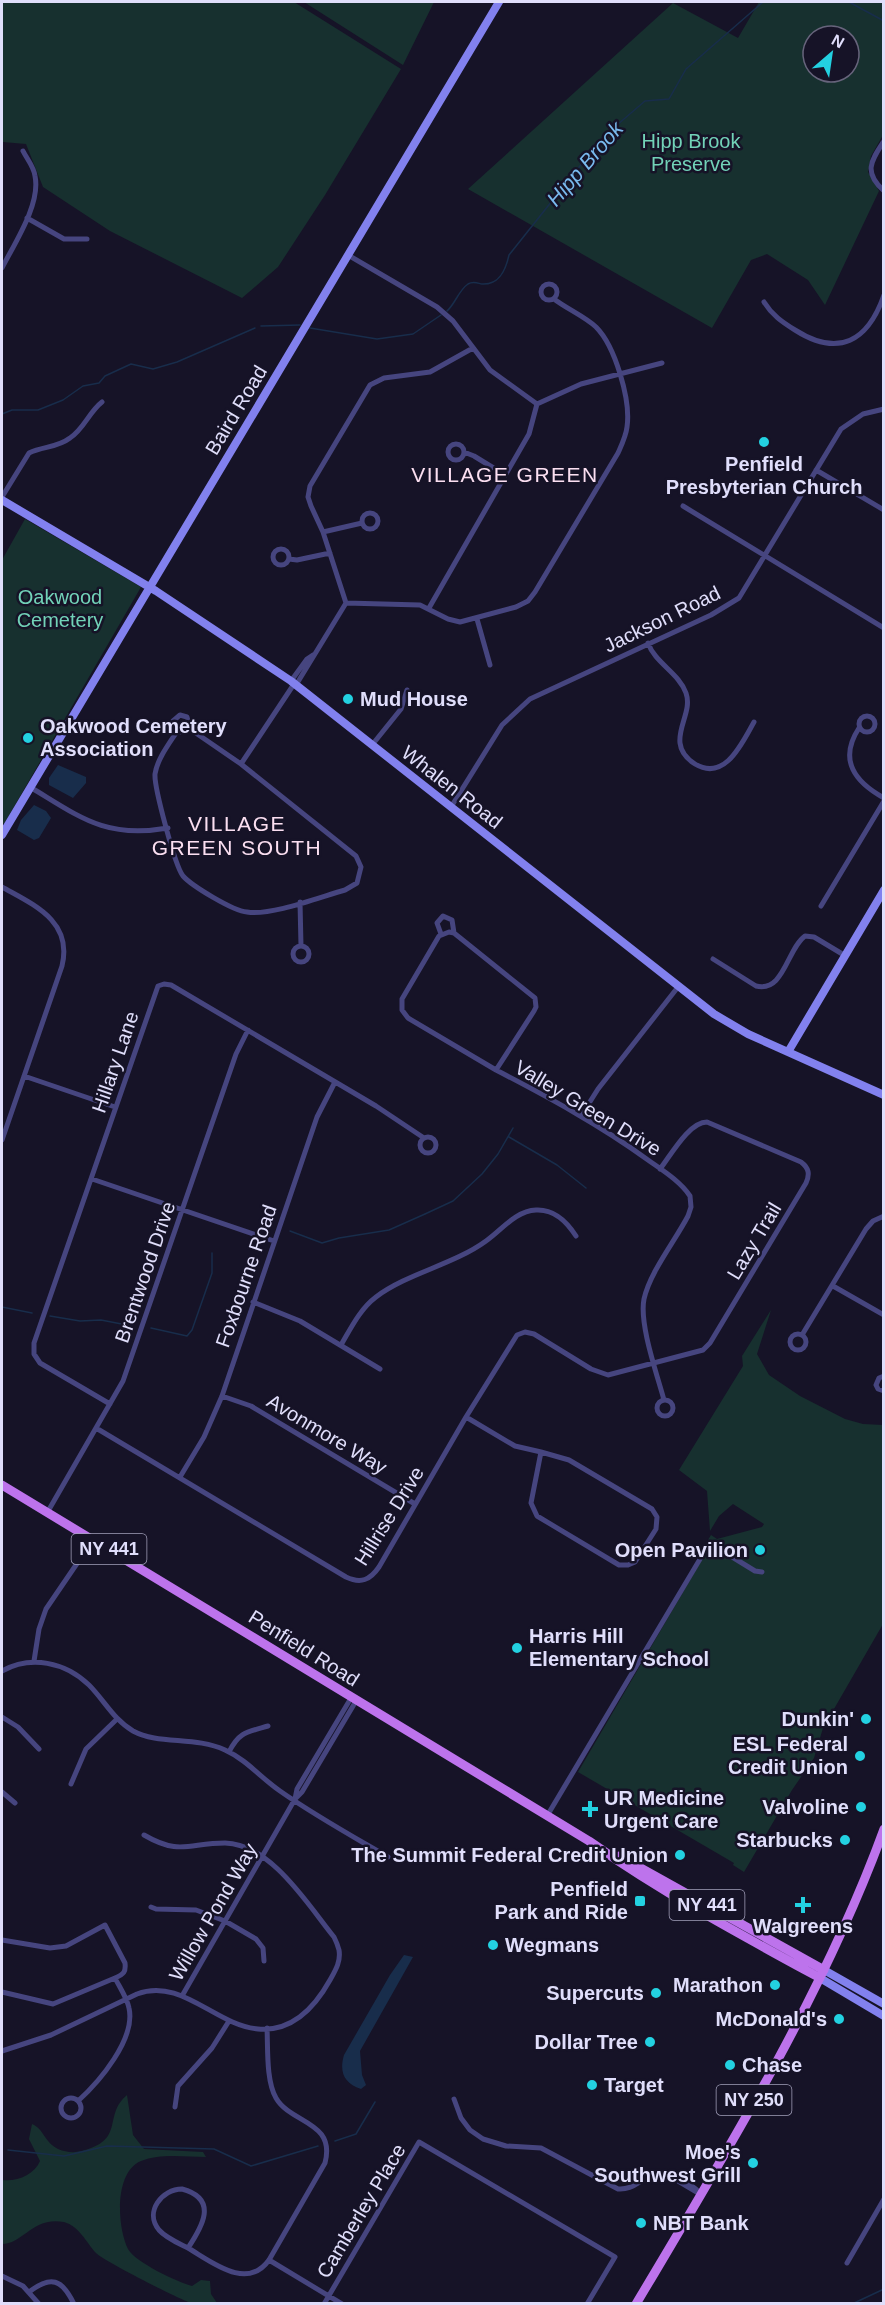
<svg xmlns="http://www.w3.org/2000/svg" width="885" height="2305" font-family="Helvetica,sans-serif">
  <rect width="100%" height="100%" fill="#161327"/>
  <path fill="#17302f" fill-rule="evenodd" d="M 2,2 L 294,2 L 401,69 L 325,195 L 278,267 L 242,298 L 110,231 L 43,187 L 26,144 L 3,142 L 2,149 Z
    M 304,2 L 434,2 L 403,65 Z
    M 759,2 L 883,2 L 883,135 L 871,156 L 868,172 L 879,191 L 825,305 L 808,280 L 767,254 L 751,260 L 712,328 L 468,189 L 673,3 L 738,38 ZM 813,36 L 849,36 L 849,72 L 813,72 Z
    M 25,519 L 141,587 L 4,824 L 2,822 L 2,560 Z
    M 771,1310 L 757,1354 L 769,1375 L 800,1396 L 845,1419 L 863,1424 L 883,1425 L 883,1624 L 823,1728 L 814,1758 L 792,1790 L 744,1872 L 733,1865 L 734,1863 L 578,1772 L 707,1551 L 703,1548 L 711,1535 L 717,1539 L 762,1527 L 764,1524 L 733,1504 L 719,1516 L 710,1531 L 707,1491 L 679,1470 L 743,1366 L 742,1356 Z
    M 127,2095 L 133,2135 L 144,2149 L 203,2152 L 206,2157 C 187,2157 160,2153 141,2161 C 114,2172 117,2227 128,2249 C 135,2262 177,2282 192,2286 L 201,2280 L 210,2281 L 211,2294 L 217,2303 C 209,2304 201,2305 194,2304 C 182,2301 104,2261 96,2253 C 86,2242 79,2226 64,2222 C 33,2216 23,2244 2,2244 L 2,2180 C 17,2182 34,2175 40,2161 L 29,2139 L 32,2124 C 44,2129 44,2142 58,2149 C 68,2153 75,2153 85,2150 C 125,2139 103,2115 127,2095 Z"/>
  <path fill="#182d4b" d="M 58,765 L 86,777 L 86,783 L 73,798 L 49,785 L 49,778 Z
    M 34,805 L 46,811 L 51,818 L 39,838 L 34,840 L 17,830 L 21,820 Z
    M 404,1955 L 413,1957 L 360,2051 L 362,2075 L 366,2085 L 361,2089 C 344,2083 339,2072 344,2055 L 390,1975 Z"/>
  <g fill="none" stroke-linecap="round" stroke-linejoin="round">
    <path stroke="#182d4b" stroke-width="1.5" d="M 849,2 L 884,21
      M 447,311 C 455,304 459,290 468,284 C 473,281 477,283 482,284 C 500,285 506,269 509,255 L 603,137 L 645,101 L 669,99 L 686,69 L 763,2
      M 261,326 L 300,325
      M 310,328 L 377,339 L 413,334 L 441,315
      M 2,414 L 12,410 L 38,410 L 63,400 L 83,386 L 99,383 L 105,376 L 131,364 L 153,369 L 177,362 L 255,328
      M 509,1137 L 557,1165 L 586,1188
      M 290,1231 L 322,1243 L 339,1238 L 389,1230 L 425,1214 L 453,1201 L 482,1174 L 498,1154 L 513,1128
      M 2,1307 L 32,1313
      M 50,1316 L 80,1321 L 101,1320 L 132,1326
      M 151,1328 L 187,1336 L 192,1330 L 212,1273 L 212,1253
      M 335,2141 L 356,2134 L 375,2102
      M 8,2150 L 64,2156 L 107,2146 L 214,2149 L 251,2166 L 318,2146
      M 852,2304 L 884,2289"/>
    <path stroke="#46457f" stroke-width="5" d="M 884,141 C 871,161 863,172 884,191
      M 27,218 L 64,239 L 87,239
      M 348,255 L 437,307 L 453,321 L 490,370 L 537,404 L 529,434 L 429,608
      M 2,268 C 14,244 41,204 35,176 C 34,167 27,159 23,151
      M541 292a8 8 0 1 1 16 0a8 8 0 1 1-16 0Z
      M 764,302 C 772,315 782,322 795,330 C 839,358 868,341 884,295
      M 537,404 L 581,384 L 662,363
      M448 452a8 8 0 1 1 16 0a8 8 0 1 1-16 0Z
      M 464,452 L 474,456 L 505,475
      M 816,470 L 884,510
      M 2,497 L 29,453 C 43,446 57,448 70,438 C 84,429 89,412 102,402
      M 683,506 L 884,628
      M362 521a8 8 0 1 1 16 0a8 8 0 1 1-16 0Z
      M 323,532 L 362,523
      M273 557a8 8 0 1 1 16 0a8 8 0 1 1-16 0Z
      M 289,559 L 297,560 L 330,553
      M 346,603 L 420,605 L 448,619 L 460,622 L 516,607 L 528,601 L 535,592 L 618,453 C 622,444 626,436 627,427 C 631,400 615,346 596,327 C 584,316 567,309 554,299
      M 477,619 L 490,665
      M 648,643 C 655,663 679,673 686,693 C 692,710 678,726 680,743 C 681,752 687,759 695,764 C 725,782 742,743 754,722
      M 291,681 L 307,659 L 313,655
      M 296,685 L 346,603 L 323,532 L 311,506 L 308,497 L 310,486 L 370,385 L 384,378 L 430,372 L 473,348
      M859 724a8 8 0 1 1 16 0a8 8 0 1 1-16 0Z
      M 859,728 C 838,760 855,782 884,798
      M 190,729 L 241,764 L 356,856 L 361,867 L 357,883 L 345,890 C 320,897 271,916 247,912 C 233,911 192,886 183,876 C 175,866 154,787 155,774 C 157,760 168,745 176,733 Z
      M 177,732 L 173,721 L 180,715 L 187,717 L 190,729
      M 372,745 L 401,709 L 407,690
      M 241,764 L 294,684
      M 30,787 C 80,817 105,839 168,828
      M 451,807 L 502,725 L 530,699 L 711,615 L 739,598 L 841,429 L 863,414 L 884,409
      M 2,887 C 34,905 73,921 62,966 L 2,1140
      M 300,902 L 301,946
      M 821,906 L 884,801
      M 449,932 L 454,933 L 535,998 L 536,1007 L 534,1011 L 496,1070 L 408,1018 L 402,1010 L 402,999 L 439,936 Z
      M 441,934 L 437,923 L 443,916 L 452,920 L 454,933
      M293 954a8 8 0 1 1 16 0a8 8 0 1 1-16 0Z
      M 713,959 L 756,986 C 784,993 787,949 805,936 L 814,937 L 844,955
      M 496,1070 C 548,1097 600,1125 648,1160 C 662,1170 680,1181 690,1196 L 691,1207 L 688,1216 C 675,1241 650,1272 644,1299 C 639,1324 657,1374 664,1400
      M 24,1076 L 115,1107
      M 581,1116 L 598,1089 L 678,987
      M420 1145a8 8 0 1 1 16 0a8 8 0 1 1-16 0Z
      M 92,1179 L 274,1241
      M 833,1286 L 884,1315
      M 253,1302 L 300,1321 L 380,1369
      M790 1342a8 8 0 1 1 16 0a8 8 0 1 1-16 0Z
      M 802,1335 L 866,1229 L 873,1221 L 884,1216
      M 341,1345 C 351,1328 360,1309 376,1297 C 408,1273 453,1265 486,1241 C 502,1230 515,1211 536,1210 C 555,1209 567,1222 576,1236
      M 884,1376 L 879,1378 L 876,1385 L 878,1389 L 884,1391
      M 222,1396 L 251,1406 L 415,1504
      M657 1408a8 8 0 1 1 16 0a8 8 0 1 1-16 0Z
      M 110,1404 L 40,1363 L 34,1354 L 34,1343 L 158,986 L 164,984 L 171,985 L 376,1106 L 424,1138
      M 466,1417 L 515,1446 L 541,1452
      M 96,1428 L 346,1577 C 361,1584 370,1580 379,1567 L 466,1417 L 517,1335 L 525,1332 L 534,1334 L 591,1369 L 608,1375 L 703,1350 L 710,1343 L 806,1183 C 810,1174 809,1168 801,1162 L 707,1122 C 689,1122 671,1155 660,1169
      M 541,1452 L 569,1460 L 652,1509 L 657,1517 L 656,1529 L 635,1562 L 628,1565 L 619,1565 L 537,1516 L 531,1503 Z
      M 180,1477 L 204,1437 L 222,1396 L 317,1117 L 335,1082
      M 47,1513 L 123,1381 L 236,1054 L 248,1030
      M 34,1661 L 39,1629 L 46,1609 L 93,1540
      M 2,1671 C 31,1655 65,1662 89,1685 C 104,1700 114,1720 133,1731 C 159,1745 195,1736 225,1750 C 247,1760 261,1778 280,1791 C 314,1815 352,1836 388,1857
      M 2,1717 L 18,1727 L 39,1749
      M 229,1752 C 239,1732 247,1732 268,1726
      M 71,1784 L 86,1749 L 117,1719
      M 2,1792 L 15,1803
      M 296,1798 L 302,1792 L 356,1701
      M 547,1816 L 706,1549 L 711,1544 L 755,1571 L 762,1572
      M 151,1907 L 156,1909 L 196,1910 L 225,1921 L 256,1939 L 263,1948 L 264,1961
      M 2,1940 L 50,1948 L 66,1946 L 105,1925 L 125,1963 C 126,1972 124,1974 115,1978 C 120,1988 127,1998 129,2008 C 136,2039 99,2082 78,2101
      M 2,1992 L 53,2004 L 115,1978
      M 182,1996 L 295,1799 L 297,1789 L 351,1698
      M 2,2051 L 51,2035 L 137,1994 C 181,1977 215,2025 258,2029 C 292,2032 315,2007 330,1980 C 335,1971 341,1962 339,1950 C 338,1946 336,1941 334,1937 C 308,1905 271,1844 225,1843 C 189,1843 180,1856 144,1835
      M61 2108a10 10 0 1 1 20 0a10 10 0 1 1-20 0Z
      M 454,2099 L 461,2118 L 470,2130 L 483,2139 L 506,2146 L 541,2148 L 618,2189 C 632,2190 637,2182 649,2177 C 666,2170 690,2182 701,2194
      M 175,2107 L 178,2086 L 212,2048 L 229,2021
      M 673,2178 L 700,2194
      M 182,2189 C 219,2199 202,2227 188,2248 C 178,2243 166,2238 159,2230 C 144,2212 162,2189 182,2189 Z
      M 188,2248 C 212,2262 247,2291 269,2260 L 325,2163 C 336,2121 291,2124 276,2098 C 266,2081 268,2048 267,2028
      M 269,2260 L 342,2304
      M 847,2263 L 884,2199
      M 2,2276 L 23,2286 L 39,2304
      M 29,2292 C 51,2275 62,2279 74,2304
      M 324,2304 L 419,2142 L 615,2257 L 587,2304"/>
    <path stroke="#8281ee" stroke-width="8" d="M 2,500 L 156,591 L 291,681 L 714,1014 L 748,1034 L 884,1095
      M 2,835 L 499,2
      M 788,1052 L 884,890
      M 824,1970 L 884,2004
      M 820,1978 L 884,2016"/>
    <path stroke="#bd73ec" stroke-width="9" d="M 2,1485 L 589,1841 C 663,1893 741,1935 820,1978
      M 619,1856 L 824,1970
      M 636,2304 C 726,2153 824,1994 884,1829"/>
  </g>
  <g fill="#23d1e1" stroke="#161327" stroke-width="2">
    <circle cx="764" cy="442" r="6"/>
    <circle cx="348" cy="699" r="6"/>
    <circle cx="28" cy="738" r="6"/>
    <circle cx="760" cy="1550" r="6"/>
    <circle cx="517" cy="1648" r="6"/>
    <circle cx="866" cy="1719" r="6"/>
    <circle cx="860" cy="1756" r="6"/>
    <circle cx="861" cy="1807" r="6"/>
    <path d="M587 1800h6v6h6v6h-6v6h-6v-6h-6v-6h6z"/>
    <circle cx="845" cy="1840" r="6"/>
    <circle cx="680" cy="1855" r="6"/>
    <rect x="634" y="1895" width="12" height="12" rx="3"/>
    <path d="M800 1896h6v6h6v6h-6v6h-6v-6h-6v-6h6z"/>
    <circle cx="493" cy="1945" r="6"/>
    <circle cx="775" cy="1985" r="6"/>
    <circle cx="656" cy="1993" r="6"/>
    <circle cx="839" cy="2019" r="6"/>
    <circle cx="650" cy="2042" r="6"/>
    <circle cx="730" cy="2065" r="6"/>
    <circle cx="592" cy="2085" r="6"/>
    <circle cx="753" cy="2163" r="6"/>
    <circle cx="641" cy="2223" r="6"/>
  </g>
  <g text-anchor="middle" stroke-width="5" stroke-linejoin="round" paint-order="stroke">
    <g fill="#161327" stroke="#a3a1bb" stroke-width="1.5">
      <rect x="71.5" y="1534" width="75" height="30" rx="4.5"/>
      <rect x="669.5" y="1890" width="75" height="30" rx="4.5"/>
      <rect x="716.5" y="2085" width="75" height="30" rx="4.5"/>
    </g>
    <g font-size="18" font-weight="bold" fill="#e0defb">
      <text x="109" y="1555">NY 441</text>
      <text x="707" y="1911">NY 441</text>
      <text x="754" y="2106">NY 250</text>
    </g>
    <g font-size="20" fill="#72d2b8" stroke="#161327">
      <text x="691" y="148">Hipp Brook<tspan x="691" dy="23">Preserve</tspan></text>
      <text x="60" y="604">Oakwood<tspan x="60" dy="23">Cemetery</tspan></text>
    </g>
    <g font-size="20" fill="#e0defb" stroke="#161327">
      <text transform="translate(236 410) rotate(-59)" y="7">Baird Road</text>
      <text transform="translate(662 619) rotate(-26)" y="7">Jackson Road</text>
      <text transform="translate(452 787) rotate(38)" y="7">Whalen Road</text>
      <text transform="translate(115 1062) rotate(-71)" y="7">Hillary Lane</text>
      <text transform="translate(588 1108) rotate(31)" y="7">Valley Green Drive</text>
      <text transform="translate(754 1241) rotate(-59)" y="7">Lazy Trail</text>
      <text transform="translate(145 1272) rotate(-71)" y="7">Brentwood Drive</text>
      <text transform="translate(246 1276) rotate(-71)" y="7">Foxbourne Road</text>
      <text transform="translate(327 1434) rotate(31)" y="7">Avonmore Way</text>
      <text transform="translate(389 1516) rotate(-58)" y="7">Hillrise Drive</text>
      <text transform="translate(304 1648) rotate(32)" y="7">Penfield Road</text>
      <text transform="translate(213 1912) rotate(-60)" y="7">Willow Pond Way</text>
      <text transform="translate(361 2211) rotate(-59)" y="7">Camberley Place</text>
    </g>
    <g font-size="20" font-weight="bold" fill="#e0defb" stroke="#161327" text-anchor="end">
      <text x="764" y="471" text-anchor="middle">Penfield<tspan x="764" dy="23">Presbyterian Church</tspan></text>
      <text x="360" y="706" text-anchor="start">Mud House</text>
      <text x="40" y="733" text-anchor="start">Oakwood Cemetery<tspan x="40" dy="23">Association</tspan></text>
      <text x="748" y="1557">Open Pavilion</text>
      <text x="529" y="1643" text-anchor="start">Harris Hill<tspan x="529" dy="23">Elementary School</tspan></text>
      <text x="854" y="1726">Dunkin'</text>
      <text x="848" y="1751">ESL Federal<tspan x="848" dy="23">Credit Union</tspan></text>
      <text x="604" y="1805" text-anchor="start">UR Medicine<tspan x="604" dy="23">Urgent Care</tspan></text>
      <text x="849" y="1814">Valvoline</text>
      <text x="833" y="1847">Starbucks</text>
      <text x="668" y="1862">The Summit Federal Credit Union</text>
      <text x="628" y="1896">Penfield<tspan x="628" dy="23">Park and Ride</tspan></text>
      <text x="803" y="1933" text-anchor="middle">Walgreens</text>
      <text x="505" y="1952" text-anchor="start">Wegmans</text>
      <text x="763" y="1992">Marathon</text>
      <text x="644" y="2000">Supercuts</text>
      <text x="827" y="2026">McDonald's</text>
      <text x="638" y="2049">Dollar Tree</text>
      <text x="742" y="2072" text-anchor="start">Chase</text>
      <text x="604" y="2092" text-anchor="start">Target</text>
      <text x="741" y="2159">Moe's<tspan x="741" dy="23">Southwest Grill</tspan></text>
      <text x="653" y="2230" text-anchor="start">NBT Bank</text>
    </g>
    <g font-size="21" font-style="italic" fill="#79b9ed" stroke="#161327">
      <text transform="translate(585 164) rotate(-49)" y="7">Hipp Brook</text>
    </g>
    <g font-size="21" letter-spacing="1.5" fill="#fbdff1" stroke="#161327">
      <text x="505" y="482">VILLAGE GREEN</text>
      <text x="237" y="831">VILLAGE<tspan x="237" dy="24">GREEN SOUTH</tspan></text>
    </g>
  </g>
  <rect width="885" height="2305" fill="none" stroke="#e0defb" stroke-width="6"/>
  <g transform="translate(831 54) rotate(29)"><circle r="28" fill="#161327" stroke="#67647c" stroke-width="1.5"/>
  <path d="M0-4.5L10 22L0 15L-10 22Z" fill="#23d1e1"/>
  <text y="-9" font-size="16" font-weight="bold" text-anchor="middle" fill="#e0defb">N</text>
  </g>
</svg>
